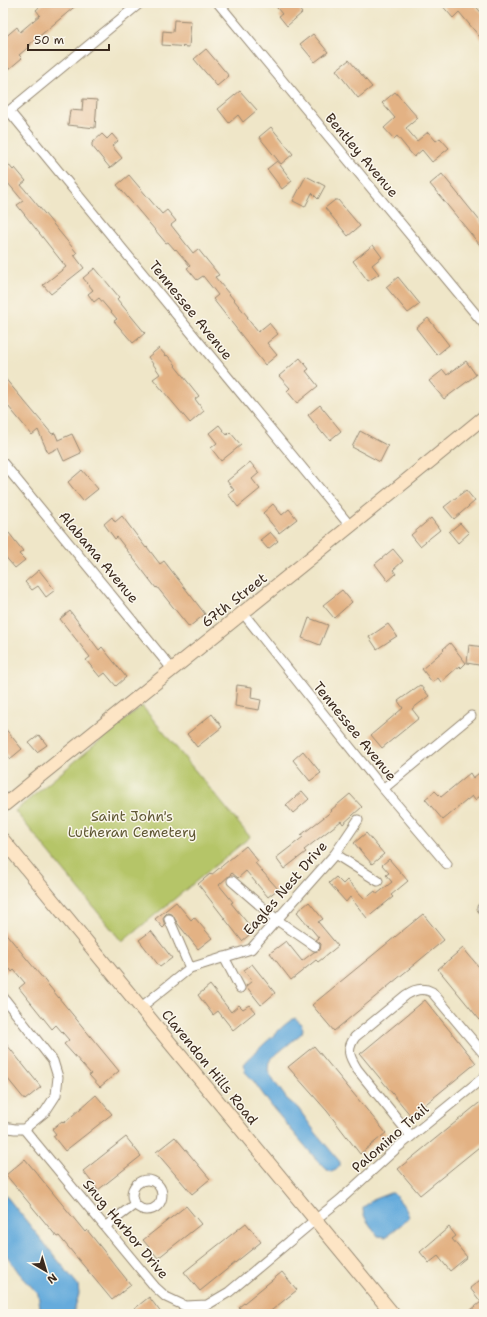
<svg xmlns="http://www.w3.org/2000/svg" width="487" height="1317" font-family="'Shantell Sans',sans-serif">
  <rect width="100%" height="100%" fill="#fbf7ec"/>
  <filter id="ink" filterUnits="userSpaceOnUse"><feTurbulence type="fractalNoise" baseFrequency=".025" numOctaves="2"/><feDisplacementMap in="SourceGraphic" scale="8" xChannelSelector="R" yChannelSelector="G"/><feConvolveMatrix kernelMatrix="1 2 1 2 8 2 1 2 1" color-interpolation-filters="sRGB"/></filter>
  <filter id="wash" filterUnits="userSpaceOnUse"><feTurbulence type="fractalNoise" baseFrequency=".012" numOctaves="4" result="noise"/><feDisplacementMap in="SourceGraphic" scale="16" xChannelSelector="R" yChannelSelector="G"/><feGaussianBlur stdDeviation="0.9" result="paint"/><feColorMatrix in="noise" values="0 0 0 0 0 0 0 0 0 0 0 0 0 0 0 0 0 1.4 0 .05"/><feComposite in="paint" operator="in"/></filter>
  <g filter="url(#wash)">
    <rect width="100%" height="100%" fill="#efe6c8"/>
    <path fill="#b5c567" stroke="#787842" d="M 142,706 L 250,837 L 122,942 L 15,811 Z"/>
    <path fill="#65abdc" stroke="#506a7d" d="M 295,1018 C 299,1021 302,1025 303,1029 L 302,1033 L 273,1057 L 269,1062 L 268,1070 L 271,1077 L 287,1099 L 298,1108 L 316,1133 L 340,1162 L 340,1166 L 336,1170 L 331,1172 L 327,1170 L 316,1159 L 273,1108 L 252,1079 L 245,1072 L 244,1064 C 251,1056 258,1050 265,1043 C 275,1035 283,1024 295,1018 Z
      M 3,1192 L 78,1285 L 79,1294 L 73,1314 L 38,1314 L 40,1307 L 38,1294 L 19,1273 L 3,1250 Z
      M 390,1193 L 393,1193 C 399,1200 408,1209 409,1218 L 386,1237 L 378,1236 C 373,1228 362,1218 363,1208 L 372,1200 Z"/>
    <g id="blocks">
      <path fill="#e3b284" d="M 44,3 L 79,3 L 30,44 L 31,45 L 19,55 L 22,58 L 9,69 L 3,62 L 3,39 L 17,27 L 20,32 L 40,15 L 36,10 Z
        M 273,3 L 294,3 L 302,13 L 287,26 L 279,16 L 282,14 Z
        M 440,3 L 473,3 L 484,16 L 484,42 L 459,12 L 453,18 Z
        M 174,20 L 191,21 L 189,47 L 162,45 L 163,31 L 173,32 Z
        M 313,34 L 328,52 L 315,62 L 300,44 Z
        M 206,49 L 229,76 L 217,86 L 194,59 Z
        M 349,60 L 372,87 L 358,98 L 336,70 Z
        M 240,91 L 257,110 L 243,122 L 238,115 L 229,123 L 218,109 Z
        M 395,92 L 418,118 L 406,128 L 417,141 L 428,132 L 436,141 L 440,138 L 449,148 L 432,162 L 422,150 L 414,157 L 397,136 L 394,139 L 384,128 L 395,118 L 382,103 Z
        M 83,99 L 97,100 L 95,128 L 68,125 L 70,110 L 82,111 Z
        M 271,127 L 293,154 L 281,164 L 259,137 Z
        M 102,134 L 107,139 L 112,134 L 118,141 L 112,146 L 122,158 L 110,168 L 92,146 L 92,143 Z
        M 3,158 L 13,170 L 15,168 L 26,181 L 21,185 L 77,253 L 74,255 L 84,268 L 51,294 L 43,285 L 66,267 L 17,205 L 23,201 L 7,182 L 3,185 Z
        M 277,161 L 292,181 L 282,189 L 267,169 Z
        M 442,174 L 484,226 L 484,250 L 430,184 Z
        M 129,175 L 162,214 L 167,210 L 176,221 L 171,225 L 193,253 L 198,249 L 219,275 L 215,277 L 248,317 L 247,318 L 258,332 L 269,323 L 278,334 L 267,343 L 277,355 L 265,365 L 213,299 L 218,295 L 203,276 L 197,280 L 187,268 L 190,266 L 176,249 L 175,250 L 168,242 L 166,243 L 117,185 Z
        M 306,176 L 325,186 L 318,199 L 312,193 L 305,207 L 293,201 Z
        M 335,200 L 338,200 L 360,226 L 348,236 L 325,208 Z
        M 373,245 L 382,257 L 372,265 L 379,274 L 368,281 L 353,261 Z
        M 95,268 L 119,297 L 117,299 L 145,333 L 133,343 L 114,321 L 117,319 L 99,298 L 94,302 L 88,294 L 93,290 L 83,278 Z
        M 398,277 L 420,304 L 408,313 L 386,287 Z
        M 428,318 L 449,345 L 437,355 L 416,328 Z
        M 159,348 L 166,356 L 167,355 L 176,365 L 175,366 L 199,396 L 195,399 L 204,411 L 190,423 L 153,379 L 160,374 L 148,357 Z
        M 300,358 L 309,369 L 306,371 L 318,386 L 297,403 L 287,391 L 290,388 L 279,376 Z
        M 466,361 L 476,375 L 444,399 L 429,381 L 443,370 L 447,375 Z
        M 3,376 L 52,434 L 55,433 L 58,440 L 72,434 L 81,453 L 64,461 L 58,448 L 48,453 L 38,430 L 32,435 L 3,400 Z
        M 320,405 L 341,431 L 330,440 L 324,433 L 323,434 L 308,415 Z
        M 219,425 L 227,435 L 230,432 L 241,445 L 221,461 L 211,448 L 217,443 L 209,433 Z
        M 360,431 L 388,446 L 380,462 L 352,447 Z
        M 250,462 L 259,473 L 252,479 L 260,489 L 238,507 L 228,494 L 234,490 L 227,481 Z
        M 82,470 L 98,489 L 83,501 L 68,482 Z
        M 466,490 L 475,501 L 454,519 L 444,507 Z
        M 273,504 L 282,515 L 289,509 L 297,519 L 279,533 L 263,513 Z
        M 122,516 L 146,548 L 147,547 L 160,564 L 164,561 L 205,614 L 189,627 L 157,587 L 156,588 L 117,537 L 115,539 L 104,524 L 112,517 L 115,522 Z
        M 431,518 L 440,530 L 420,546 L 411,535 Z
        M 460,523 L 469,533 L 458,543 L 449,532 Z
        M 270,532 L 278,541 L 268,549 L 260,540 Z
        M 9,533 L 23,551 L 19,554 L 25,560 L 15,568 L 3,554 L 3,537 Z
        M 393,549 L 403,561 L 393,570 L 396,574 L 388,581 L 375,564 Z
        M 39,570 L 55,590 L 46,597 L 38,586 L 32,590 L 25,582 Z
        M 342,590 L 352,602 L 334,618 L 323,605 Z
        M 70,611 L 99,650 L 102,647 L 126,677 L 116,686 L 105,673 L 100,677 L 86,660 L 90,657 L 60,619 Z
        M 309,618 L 328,625 L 320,645 L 302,638 Z
        M 388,624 L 397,636 L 377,649 L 369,637 Z
        M 450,643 L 466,663 L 461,668 L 459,666 L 441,682 L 438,678 L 432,682 L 422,669 L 444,650 L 443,649 Z
        M 469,645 L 484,647 L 484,666 L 467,663 Z
        M 237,685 L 252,687 L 251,698 L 261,700 L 259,710 L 235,706 Z
        M 420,685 L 429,696 L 412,709 L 419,718 L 382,748 L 371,735 L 403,708 L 398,701 Z
        M 212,714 L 222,727 L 197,747 L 187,734 Z
        M 3,726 L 22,749 L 10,759 L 3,750 Z
        M 39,735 L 47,745 L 37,752 L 29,743 Z
        M 303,751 L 321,773 L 310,781 L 293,760 Z
        M 484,769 L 484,793 L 475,800 L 472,796 L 443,820 L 425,799 L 435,791 L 441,797 L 470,773 L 473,778 Z
        M 302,791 L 309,799 L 293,813 L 286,805 Z
        M 350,794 L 362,807 L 343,824 L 341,821 L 304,850 L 306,852 L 284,869 L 276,858 L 303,837 L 301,835 L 332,811 L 331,810 Z
        M 366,833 L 384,854 L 372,864 L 354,843 Z
        M 246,846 L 258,861 L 255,863 L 278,889 L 268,897 L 246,871 L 238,878 L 232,873 L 219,885 L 233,902 L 231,903 L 254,931 L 242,941 L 198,884 L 210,874 L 211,875 Z
        M 389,859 L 408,881 L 391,895 L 393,897 L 367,918 L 350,897 L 346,902 L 329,883 L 336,877 L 343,884 L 347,880 L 365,899 L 375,891 L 377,894 L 392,882 L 386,875 L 389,873 L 382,865 Z
        M 176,902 L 191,920 L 194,917 L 212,938 L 198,949 L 178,924 L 172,914 L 167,913 L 164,916 L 163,919 L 165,926 L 163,928 L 155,919 Z
        M 309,902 L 323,919 L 318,922 L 338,946 L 318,962 L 316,960 L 291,980 L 270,953 L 286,941 L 302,961 L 314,952 L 320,950 L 321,944 L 316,940 L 319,938 L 297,912 Z
        M 423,914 L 444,940 L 334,1031 L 312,1005 Z
        M 3,930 L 119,1071 L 100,1087 L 89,1075 L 91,1074 L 64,1044 L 69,1040 L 56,1025 L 52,1029 L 19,988 L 25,983 L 14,970 L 12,972 L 10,969 L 3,975 Z
        M 151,931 L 172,958 L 160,967 L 139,940 Z
        M 463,948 L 484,973 L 484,1025 L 438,969 Z
        M 252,964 L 275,993 L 261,1005 L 246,986 L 252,981 L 244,970 Z
        M 210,985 L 231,1012 L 239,1005 L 243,1009 L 249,1005 L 255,1012 L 233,1030 L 218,1011 L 213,1015 L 198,995 Z
        M 425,1000 L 476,1063 L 411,1116 L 360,1054 Z
        M 3,1040 L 41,1087 L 25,1100 L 3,1073 Z
        M 314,1046 L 386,1133 L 360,1154 L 327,1111 L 288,1067 Z
        M 96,1095 L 112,1114 L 65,1151 L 53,1136 L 56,1134 L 52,1129 L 62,1121 L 64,1123 Z
        M 484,1099 L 484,1143 L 420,1195 L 398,1169 Z
        M 126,1137 L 141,1156 L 98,1190 L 83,1171 Z
        M 175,1137 L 210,1179 L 192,1194 L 156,1152 Z
        M 25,1159 L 85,1232 L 87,1230 L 131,1285 L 112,1300 L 59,1236 L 57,1237 L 6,1175 Z
        M 186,1206 L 201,1224 L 158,1258 L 143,1240 Z
        M 246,1223 L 261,1242 L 200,1291 L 184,1272 Z
        M 449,1227 L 456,1236 L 452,1239 L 467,1257 L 450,1271 L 438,1256 L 429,1263 L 420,1252 Z
        M 282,1272 L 297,1290 L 267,1314 L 245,1314 L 239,1307 Z
        M 484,1277 L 484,1314 L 466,1314 L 481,1302 L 470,1288 Z
        M 149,1297 L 162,1314 L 128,1314 Z"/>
    </g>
  </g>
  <g filter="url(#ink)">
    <use href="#blocks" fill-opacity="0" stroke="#958873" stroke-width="1"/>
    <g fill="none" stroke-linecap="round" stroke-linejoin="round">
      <defs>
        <path id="street" d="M 218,3 L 484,324
          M 9,111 L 351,527
          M 3,116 L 140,3
          M 3,463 L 172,669
          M 243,613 L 376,780 L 447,864
          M 383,789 L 471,716
          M 335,854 L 378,881
          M 232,881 L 277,920 L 315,946
          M 482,908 L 484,910
          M 169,919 L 190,968
          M 224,957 L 240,988
          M 3,997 L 53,1061 L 58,1077 L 56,1095 L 45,1112 L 24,1129
          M 140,1008 L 190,968 L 251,949 L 335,854 L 358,820
          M 3,1127 L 15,1129 L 24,1129 L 155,1287 L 166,1297 L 185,1306 L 207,1305 L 229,1292 L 315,1220 L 340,1200 L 398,1147 L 484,1077
          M 411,1136 L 357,1069 C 349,1056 346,1050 355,1037 L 406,995 C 415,989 423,987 432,992 L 484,1054
          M132 1195a15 15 0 1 1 30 0a15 15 0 1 1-30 0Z
          M 106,1226 L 135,1204"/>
        <path id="secondary" d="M 3,806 C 163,676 325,548 484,417
          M 3,840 L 393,1314"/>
      </defs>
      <use href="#street" stroke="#958873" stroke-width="11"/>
      <use href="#secondary" stroke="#958873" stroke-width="15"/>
      <use href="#street" stroke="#fff" stroke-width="9"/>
      <use href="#secondary" stroke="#fde5c5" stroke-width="13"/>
    </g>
  </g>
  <g text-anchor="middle" stroke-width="3" stroke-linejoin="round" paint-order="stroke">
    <g font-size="14" fill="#3b2a1e" stroke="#fbf7ec">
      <text transform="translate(362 155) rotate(50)" y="5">Bentley Avenue</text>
      <text transform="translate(191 310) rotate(51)" y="5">Tennessee Avenue</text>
      <text transform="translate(99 557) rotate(50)" y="5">Alabama Avenue</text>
      <text transform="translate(234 600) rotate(-38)" y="5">67th Street</text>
      <text transform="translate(355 731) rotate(51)" y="5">Tennessee Avenue</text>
      <text transform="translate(285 888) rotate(-49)" y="5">Eagles Nest Drive</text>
      <text transform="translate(210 1067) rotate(51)" y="5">Clarendon Hills Road</text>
      <text transform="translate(390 1138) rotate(-41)" y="5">Palomino Trail</text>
      <text transform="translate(126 1229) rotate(50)" y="5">Snug Harbor Drive</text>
    </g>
    <g font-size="14" fill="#605834" stroke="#fbf7ec">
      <text x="132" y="821">Saint John's<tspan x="132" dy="16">Lutheran Cemetery</tspan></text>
    </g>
  </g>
  <rect width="487" height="1317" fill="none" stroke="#fbf7ec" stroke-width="16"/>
  <g transform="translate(46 1271) rotate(142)" stroke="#fbf7ec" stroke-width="3" paint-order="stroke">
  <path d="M0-3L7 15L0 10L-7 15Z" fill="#3b2a1e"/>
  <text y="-6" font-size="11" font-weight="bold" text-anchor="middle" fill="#3b2a1e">N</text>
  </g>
  <path d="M28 44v6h81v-6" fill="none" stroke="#3b2a1e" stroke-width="2"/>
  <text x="34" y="44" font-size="12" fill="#3b2a1e" stroke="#fbf7ec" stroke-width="3" paint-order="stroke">50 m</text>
</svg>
